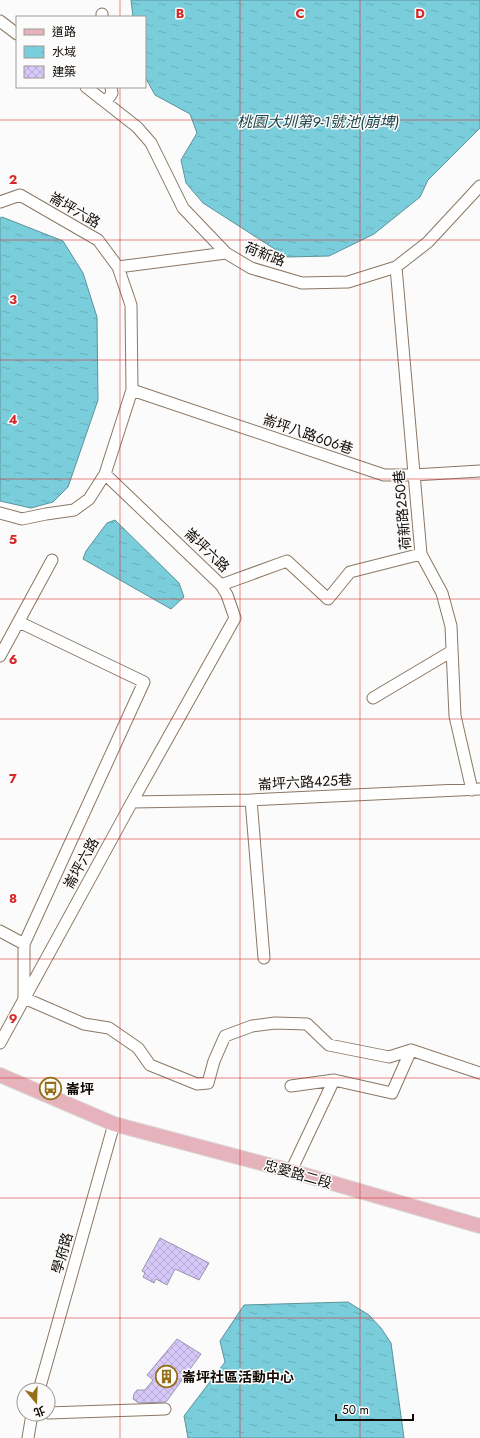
<svg xmlns="http://www.w3.org/2000/svg" width="480" height="1438" font-family="Jost,'Noto Sans TC',sans-serif">
  <defs>
    <pattern id="water-ripples" width="26" height="14" patternUnits="userSpaceOnUse"><rect width="26" height="14" fill="#7acdda"/><path d="M2 4q2-2 4 0t4 0M15 11q2-2 4 0t4 0" fill="none" stroke="#68afba"/></pattern>
    <pattern id="building-cross-hatch" width="8" height="8" patternUnits="userSpaceOnUse"><rect width="8" height="8" fill="#d6c8f8"/><path d="M0 0l8 8M0 8l8-8" fill="none" stroke="#b7aad3"/></pattern>
  </defs>
  <rect width="100%" height="100%" fill="#fbfbfb"/>
  <path fill="url(#water-ripples)" stroke="#5b939a" d="M 131,0 L 480,0 L 480,128 L 428,180 L 420,197 L 374,234 L 329,256 L 287,257 L 203,203 L 186,183 L 181,160 L 197,133 L 190,114 L 155,95 L 145,77 L 145,17 L 133,17 Z
    M 2,217 L 63,241 L 83,273 L 97,317 L 98,400 L 68,487 L 53,502 L 31,508 L 0,501 L 0,218 Z
    M 115,520 L 179,583 L 184,597 L 171,609 L 83,559 L 86,551 L 107,523 Z
    M 348,1302 L 369,1315 L 381,1328 L 391,1343 L 404,1438 L 188,1438 L 184,1416 L 225,1362 L 220,1341 L 244,1305 Z"/>
  <path fill="url(#building-cross-hatch)" stroke="#9a92ac" d="M 160,1238 L 209,1263 L 199,1280 L 175,1269 L 167,1285 L 156,1279 L 154,1283 L 143,1277 L 145,1273 L 142,1271 Z
    M 177,1339 L 201,1354 L 166,1402 L 139,1403 L 133,1399 L 134,1394 L 137,1390 L 145,1390 L 153,1380 L 147,1375 Z"/>
  <g fill="none" stroke-linecap="round" stroke-linejoin="round">
    <defs>
      <path id="minor" d="M 102,14 L 102,17
        M 0,21 L 17,34
        M 86,87 L 137,127 L 151,143 L 183,208 L 226,253 L 251,268 L 302,283 L 348,282 L 396,267 L 428,242 L 480,186
        M 106,102 L 112,93 L 111,87
        M 0,202 L 20,195 L 98,240 L 118,267 L 131,305 L 132,390 L 105,474 L 89,499 L 74,510 L 46,514 L 22,519 L 0,513
        M 118,267 L 226,253
        M 396,267 L 421,554 L 442,593 L 451,626 L 455,716 L 472,790
        M 132,390 L 384,475 L 414,475 L 480,471
        M 221,585 L 287,561 L 328,599 L 350,572 L 421,554
        M 19,622 L 144,682 L 24,944 L 24,998 L 84,1024 L 109,1028 L 138,1048 L 150,1065 L 197,1084 L 208,1083 L 214,1061 L 225,1036 L 252,1026 L 275,1023 L 307,1024 L 329,1045 L 389,1057 L 411,1050 L 480,1073
        M 0,656 L 52,560
        M 373,698 L 452,651
        M 251,800 L 264,958
        M 132,802 L 251,800 L 480,789
        M 0,931 L 24,944
        M 0,1043 L 132,802 L 235,618 L 227,595 L 221,585 L 105,474
        M 291,1086 L 334,1080
        M 291,1171 L 334,1080 L 392,1093 L 411,1050
        M 39,1390 L 114,1124
        M 48,1413 L 165,1409
        M 28,1438 L 32,1414"/>
      <path id="major" d="M 0,1075 L 114,1124 L 291,1171 L 480,1226"/>
    </defs>
    <use href="#minor" stroke="#8b7763" stroke-width="13"/>
    <use href="#major" stroke="#d9d8d7" stroke-width="16"/>
    <use href="#minor" stroke="#fff" stroke-width="11"/>
    <use href="#major" stroke="#e6b3bc" stroke-width="14"/>
  </g>
  <path fill="none" stroke="#d62828" stroke-width="1" stroke-opacity="0.55" d="M 120,0 L 120,17M 240,0 L 240,1438M 360,0 L 360,1438M 120,87 L 120,1438M 0,120 L 480,120M 0,240 L 480,240M 0,360 L 480,360M 0,479 L 480,479M 0,599 L 480,599M 0,719 L 480,719M 0,839 L 480,839M 0,959 L 480,959M 0,1078 L 480,1078M 0,1198 L 480,1198M 0,1318 L 480,1318"/>
  <defs>
    <symbol id="bus-ring" viewBox="-11 -11 22 22"><circle r="9.5" fill="#fbfbfb" stroke="#956f18" stroke-width="1.5"/><path d="M-5-6H5V4H4V6H2V4H-2V6H-4V4H-5ZM-3.5-4V0h7V-4ZM-3.5 1.2v1.5H-2V1.2ZM2 1.2v1.5H3.5V1.2Z" fill="#956f18"/></symbol>
    <symbol id="building-ring" viewBox="-11 -11 22 22"><circle r="9.5" fill="#fbfbfb" stroke="#956f18" stroke-width="1.5"/><path d="M-4-6H4V6H1V3H-1V6H-4ZM-2.5-4.3h1.7v1.8h-1.7ZM.8-4.3h1.7v1.8H.8ZM-2.5-1h1.7V.8h-1.7ZM.8-1h1.7V.8H.8Z" fill="#956f18"/></symbol>
  </defs>
  <g fill-rule="evenodd">
    <use href="#bus-ring" x="38" y="1076" width="25" height="25"/>
    <use href="#building-ring" x="154" y="1364" width="25" height="25"/>
  </g>
  <g text-anchor="middle" stroke-width="3" stroke-linejoin="round" paint-order="stroke">
    <g font-size="14" fill="#120b05" stroke="#fbfbfb">
      <text transform="translate(75 210) rotate(30)" y="5">崙坪六路</text>
      <text transform="translate(265 254) rotate(21)" y="5">荷新路</text>
      <text transform="translate(308 434) rotate(19)" y="5">崙坪八路606巷</text>
      <text transform="translate(402 510) rotate(-95)" y="5">荷新路250巷</text>
      <text transform="translate(207 550) rotate(44)" y="5">崙坪六路</text>
      <text transform="translate(305 782) rotate(-3)" y="5">崙坪六路425巷</text>
      <text transform="translate(81 863) rotate(-61)" y="5">崙坪六路</text>
      <text transform="translate(298 1174) rotate(16)" y="5">忠愛路二段</text>
      <text transform="translate(62 1253) rotate(-74)" y="5">學府路</text>
    </g>
    <g font-size="14" font-weight="bold" fill="#120b05" stroke="#fbfbfb" text-anchor="start">
      <text x="66" y="1094">崙坪</text>
      <text x="182" y="1382">崙坪社區活動中心</text>
    </g>
    <g font-size="15" font-style="italic" fill="#1e464b" stroke="#fbfbfb">
      <text x="318" y="127">桃園大圳第9-1號池(崩埤)</text>
    </g>
  </g>
  <g font-size="13" text-anchor="middle" font-weight="bold" fill="#d62828" stroke="#fbfbfb" stroke-width="3" stroke-linejoin="round" paint-order="stroke">
    <text x="180" y="18">B</text>
    <text x="300" y="18">C</text>
    <text x="420" y="18">D</text>
    <text x="13" y="184">2</text>
    <text x="13" y="304">3</text>
    <text x="13" y="424">4</text>
    <text x="13" y="544">5</text>
    <text x="13" y="664">6</text>
    <text x="13" y="783">7</text>
    <text x="13" y="903">8</text>
    <text x="13" y="1023">9</text>
  </g>
  <rect x="16" y="16" width="130" height="72" fill="#fbfbfb" stroke="#9e9b99"/>
  <rect x="24" y="29" width="20" height="6" fill="#e6b3bc" stroke="#9e9b99"/>
  <text x="52" y="36" font-size="12" fill="#120b05">道路</text>
  <rect x="24" y="46" width="20" height="12" fill="url(#water-ripples)" stroke="#9e9b99"/>
  <text x="52" y="56" font-size="12" fill="#120b05">水域</text>
  <rect x="24" y="66" width="20" height="12" fill="url(#building-cross-hatch)" stroke="#9e9b99"/>
  <text x="52" y="76" font-size="12" fill="#120b05">建築</text>
  <g transform="translate(36 1402) rotate(161)"><circle r="19" fill="#fbfbfb" stroke="#9e9b99"/>
  <path d="M0-3L7 15L0 10L-7 15Z" fill="#956f18"/>
  <text y="-6" font-size="11" font-weight="bold" text-anchor="middle" fill="#120b05">北</text>
  </g>
  <path d="M336 1414v6h77v-6" fill="none" stroke="#120b05" stroke-width="2"/>
  <text x="342" y="1414" font-size="12" fill="#120b05" stroke="#fbfbfb" stroke-width="3" paint-order="stroke">50 m</text>
</svg>
